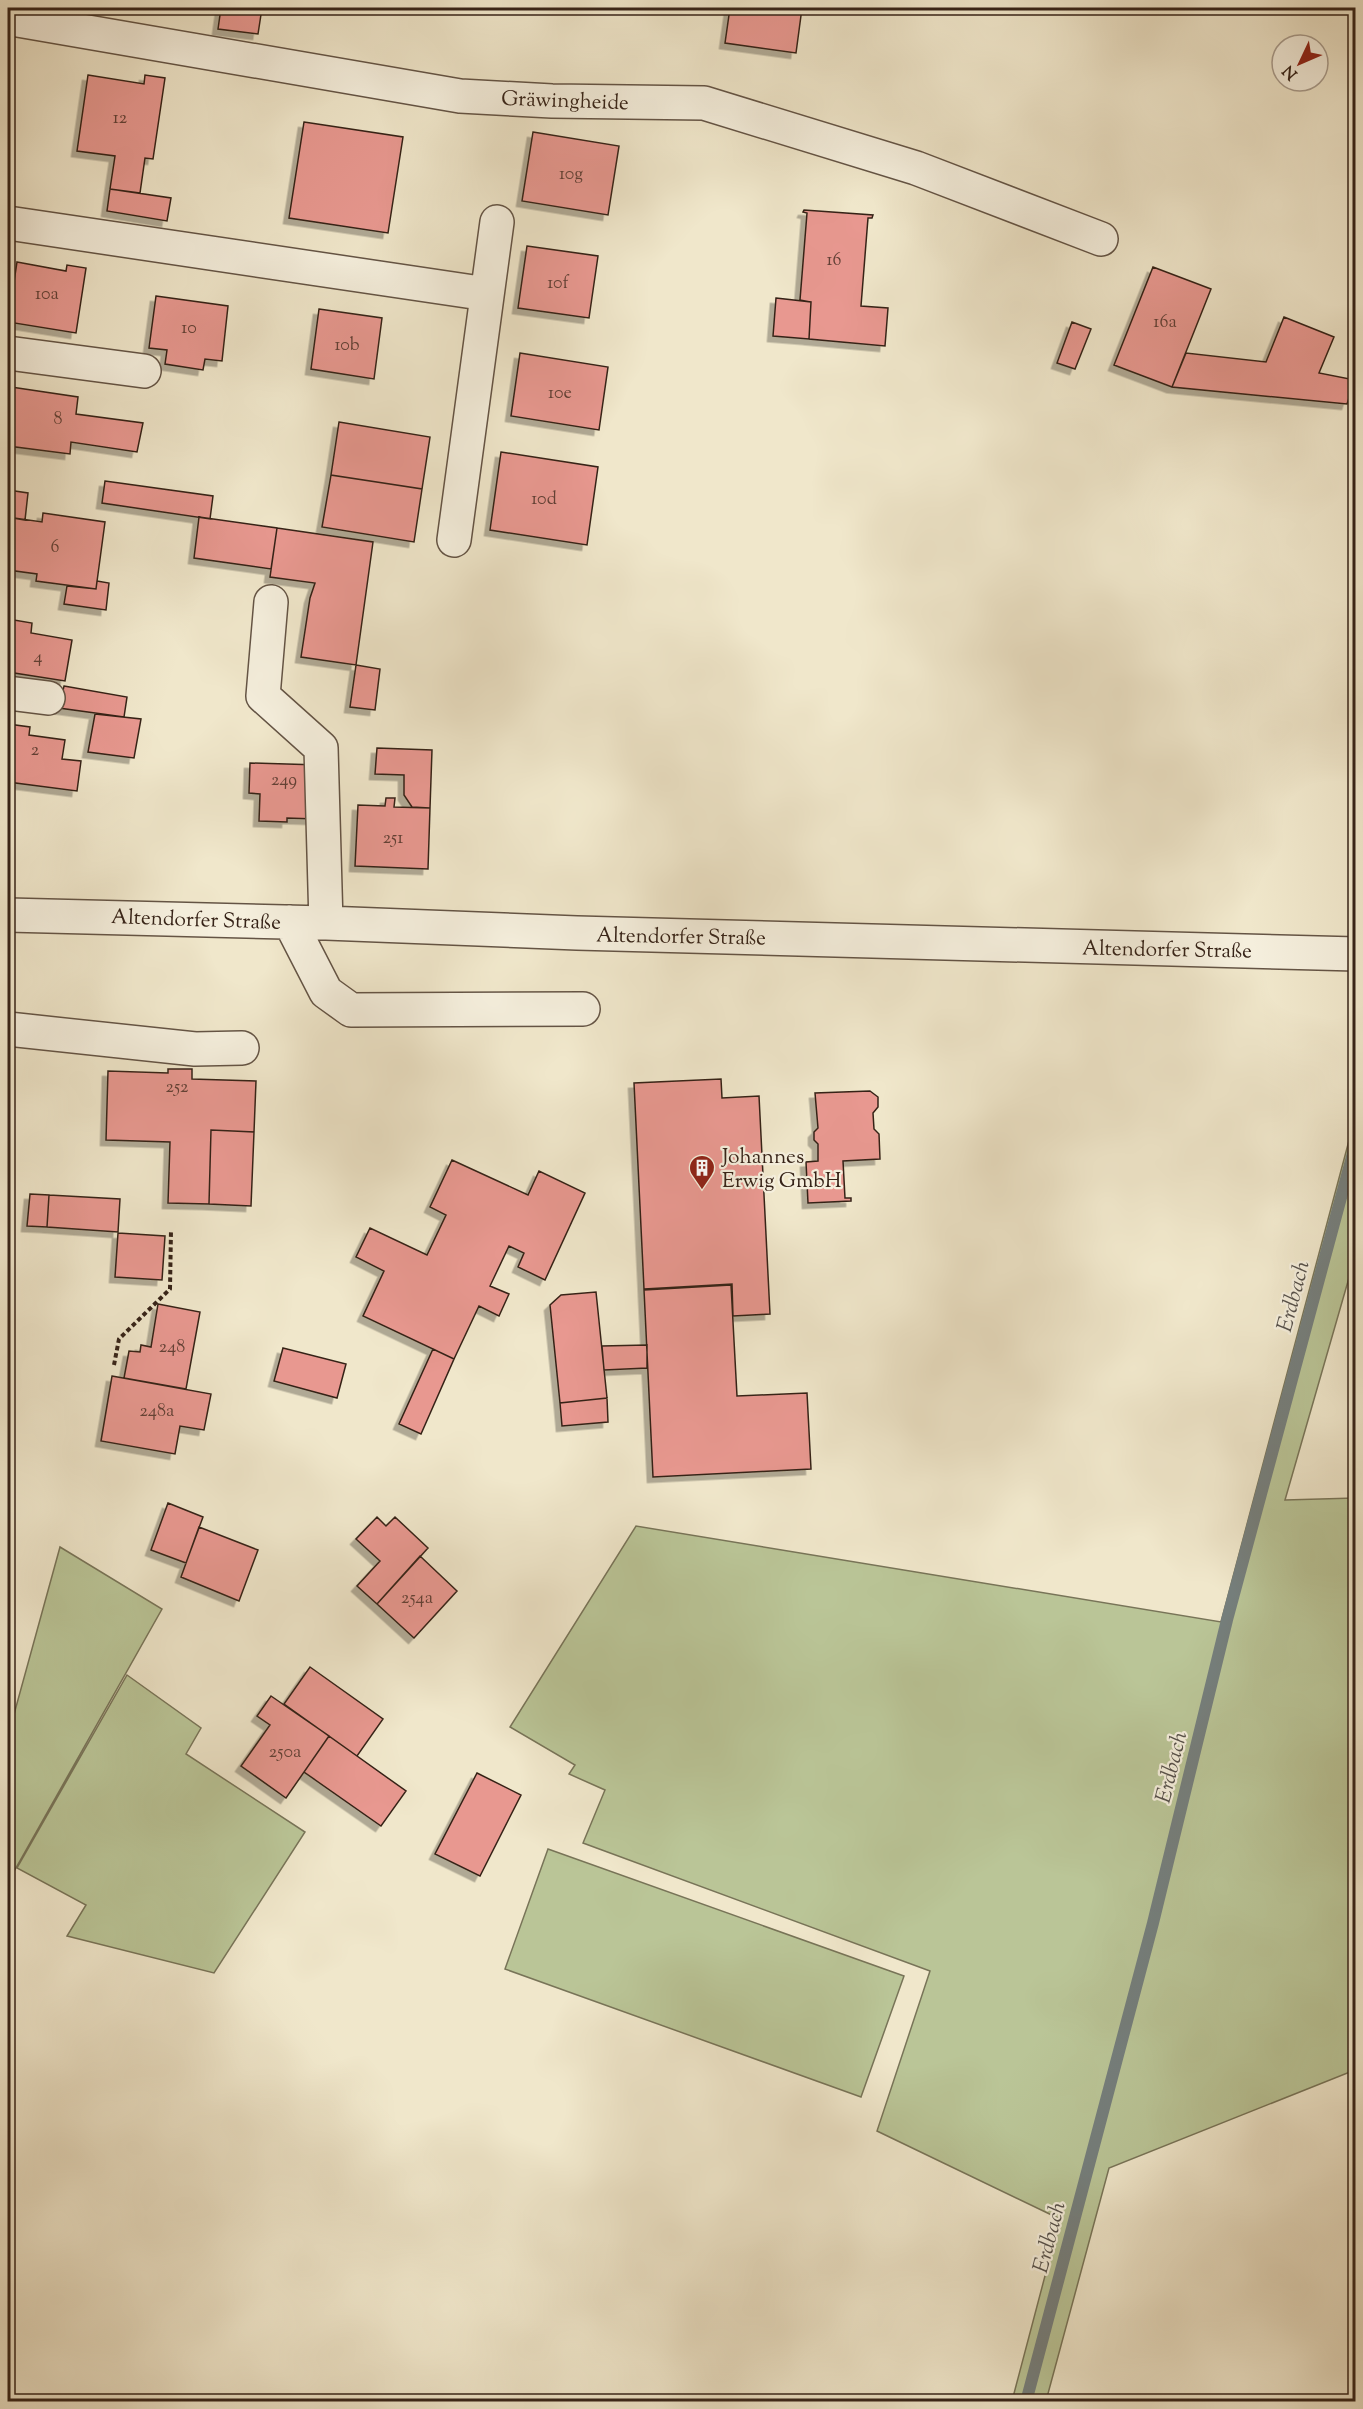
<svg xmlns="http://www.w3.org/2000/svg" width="1363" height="2409" font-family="'Sorts Mill Goudy',serif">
  <defs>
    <filter id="shadow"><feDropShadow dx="-5.5" dy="5.5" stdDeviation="0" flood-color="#0004"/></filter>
  </defs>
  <rect width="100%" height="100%" fill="#f0e7cb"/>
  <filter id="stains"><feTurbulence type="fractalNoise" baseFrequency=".00333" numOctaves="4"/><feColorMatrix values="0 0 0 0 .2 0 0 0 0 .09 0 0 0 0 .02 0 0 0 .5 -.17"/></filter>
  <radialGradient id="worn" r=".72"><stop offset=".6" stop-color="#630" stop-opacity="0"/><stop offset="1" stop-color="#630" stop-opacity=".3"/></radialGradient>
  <path fill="#bac597" stroke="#787458" stroke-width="1.5" d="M 1355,1118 L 1355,1257 L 1285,1500 L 1355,1498 L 1355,2070 L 1109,2168 L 1046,2401 L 1012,2401 L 1060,2219 L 877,2131 L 930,1971 L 583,1843 L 605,1790 L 569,1774 L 575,1765 L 510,1727 L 636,1526 L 1221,1622 Z
    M 60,1547 L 162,1609 L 8,1882 L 8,1736 Z
    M 127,1675 L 201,1728 L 186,1754 L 305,1832 L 214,1973 L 67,1936 L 86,1905 L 17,1868 Z
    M 548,1849 L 904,1976 L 861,2097 L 505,1969 Z"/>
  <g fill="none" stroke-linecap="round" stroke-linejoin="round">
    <path stroke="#757f7d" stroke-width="12" d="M 1026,2402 L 1153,1923 L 1227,1620 L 1356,1142"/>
  </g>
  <path fill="#e89890" stroke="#362318" stroke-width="1.5" filter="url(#shadow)" d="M 221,8 L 262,8 L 258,34 L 218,29 Z
    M 730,8 L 802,8 L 796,53 L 725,43 Z
    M 88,75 L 144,84 L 145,75 L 165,78 L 153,159 L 145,158 L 140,193 L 110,189 L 115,156 L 77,151 Z
    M 304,122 L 403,137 L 388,233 L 289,218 Z
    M 533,132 L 619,146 L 608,215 L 522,201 Z
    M 110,189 L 171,198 L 167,221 L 107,211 Z
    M 804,210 L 873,215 L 872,218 L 868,218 L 861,306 L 888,308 L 885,346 L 809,339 L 811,302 L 800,300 L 807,213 L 803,212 Z
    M 527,246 L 598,256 L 589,318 L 518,308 Z
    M 17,262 L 66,271 L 67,265 L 86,268 L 76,333 L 8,322 Z
    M 1153,267 L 1211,289 L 1172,387 L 1114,365 Z
    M 156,296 L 228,306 L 222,361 L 205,359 L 203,370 L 165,364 L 167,350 L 149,348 Z
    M 776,298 L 811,302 L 809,339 L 773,336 Z
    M 319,309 L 382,318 L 374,379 L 311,369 Z
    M 1284,317 L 1334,337 L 1319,373 L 1355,380 L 1347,404 L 1172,387 L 1186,353 L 1266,362 Z
    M 1072,322 L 1091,329 L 1075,369 L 1057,363 Z
    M 520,353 L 608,367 L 599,430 L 511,416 Z
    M 11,387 L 78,397 L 76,414 L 143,423 L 137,452 L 71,442 L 70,454 L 8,446 L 8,411 Z
    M 339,422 L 430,437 L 422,489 L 331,475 Z
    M 501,452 L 598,467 L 587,545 L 490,530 Z
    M 331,475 L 422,489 L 414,542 L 322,527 Z
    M 105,481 L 213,496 L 210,519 L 102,503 Z
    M 8,490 L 28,493 L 25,520 L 8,517 Z
    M 43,513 L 105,522 L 96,589 L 36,581 L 37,574 L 8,570 L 8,517 L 42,522 Z
    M 199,517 L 277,528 L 271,569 L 194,558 Z
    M 277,528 L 373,542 L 356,665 L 301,657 L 310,598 L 315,583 L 270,577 Z
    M 97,581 L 109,583 L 106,610 L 64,604 L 67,586 L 96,589 Z
    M 8,619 L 32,623 L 31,633 L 72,640 L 65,681 L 8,672 Z
    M 356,665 L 380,669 L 375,710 L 350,707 Z
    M 64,686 L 127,697 L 124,717 L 59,708 Z
    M 95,714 L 141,719 L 134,758 L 88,752 Z
    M 8,724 L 30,727 L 29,735 L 65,740 L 62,759 L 81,761 L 77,791 L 8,782 Z
    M 377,748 L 432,750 L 430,808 L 412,807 L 404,795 L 404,775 L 375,774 Z
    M 250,763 L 319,765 L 316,819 L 287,818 L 287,822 L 259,821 L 260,794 L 249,793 Z
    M 386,798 L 395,798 L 394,807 L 430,808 L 428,869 L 355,866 L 358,805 L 385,806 Z
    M 168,1069 L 192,1069 L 192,1079 L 256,1081 L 254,1132 L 211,1130 L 209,1204 L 168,1203 L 170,1142 L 106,1140 L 108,1071 L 168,1073 Z
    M 721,1079 L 722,1098 L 759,1096 L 770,1314 L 733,1316 L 732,1284 L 644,1289 L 634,1083 Z
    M 870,1091 L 878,1097 L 878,1107 L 873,1113 L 874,1129 L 879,1134 L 880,1159 L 843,1161 L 845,1198 L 851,1198 L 851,1201 L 808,1203 L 806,1162 L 818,1161 L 818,1144 L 814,1140 L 814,1132 L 818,1128 L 815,1093 Z
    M 211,1130 L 254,1132 L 251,1206 L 209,1204 Z
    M 452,1160 L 528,1195 L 539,1171 L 585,1193 L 545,1280 L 518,1267 L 524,1253 L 509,1246 L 490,1286 L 509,1294 L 499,1316 L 479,1306 L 454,1359 L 363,1316 L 384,1271 L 356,1257 L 370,1228 L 427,1255 L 446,1215 L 430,1207 Z
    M 30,1194 L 49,1195 L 47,1227 L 27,1226 Z
    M 49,1195 L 120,1199 L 118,1232 L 47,1227 Z
    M 118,1233 L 165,1236 L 162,1280 L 115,1277 Z
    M 731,1285 L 737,1396 L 807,1393 L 811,1469 L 653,1477 L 644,1290 Z
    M 596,1292 L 607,1398 L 560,1403 L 550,1305 L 561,1295 Z
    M 158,1304 L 200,1312 L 186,1389 L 124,1378 L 129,1351 L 140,1352 L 141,1345 L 151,1347 Z
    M 647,1345 L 647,1368 L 604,1370 L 602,1346 Z
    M 283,1348 L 346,1364 L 337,1398 L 274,1381 Z
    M 433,1349 L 454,1359 L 421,1434 L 399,1424 Z
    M 112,1376 L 211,1394 L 204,1430 L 180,1426 L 175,1454 L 101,1441 Z
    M 607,1398 L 608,1422 L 562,1426 L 560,1403 Z
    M 168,1503 L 203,1517 L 186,1563 L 151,1550 Z
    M 377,1517 L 386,1526 L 395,1517 L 428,1548 L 377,1604 L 357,1586 L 380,1561 L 356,1539 Z
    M 199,1527 L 258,1550 L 239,1601 L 181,1577 Z
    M 420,1556 L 457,1591 L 414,1638 L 377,1604 Z
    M 310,1667 L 383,1719 L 357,1756 L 284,1704 Z
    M 271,1696 L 329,1736 L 286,1798 L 241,1766 L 270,1725 L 257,1716 Z
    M 329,1736 L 406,1791 L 381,1826 L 304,1772 Z
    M 477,1773 L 521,1795 L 480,1876 L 435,1854 Z"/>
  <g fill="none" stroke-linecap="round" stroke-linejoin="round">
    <defs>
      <path id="minor" d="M 12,19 L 460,96 L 552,101 L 704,103 L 916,168 L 1101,239
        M 8,223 L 487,294
        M 8,353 L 144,371
        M 454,540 L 497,222
        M 271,602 L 263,696 L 321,748 L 326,923
        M 8,693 L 48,698
        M 8,915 L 326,923 L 577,933 L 1356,954
        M 290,922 L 326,992 L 351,1010 L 583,1009
        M 8,1029 L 195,1049 L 242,1048"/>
    </defs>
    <use href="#minor" stroke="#645445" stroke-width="36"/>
    <path stroke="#362318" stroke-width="4" stroke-dasharray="4.5 3" stroke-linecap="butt" d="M 114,1365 L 119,1339 L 170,1289 L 171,1230"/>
    <use href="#minor" stroke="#f5efdd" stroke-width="33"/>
  </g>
  <defs>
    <symbol id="building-pin" viewBox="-11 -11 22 30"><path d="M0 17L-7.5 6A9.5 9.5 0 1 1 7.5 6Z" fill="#8f2418" stroke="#f5efdd"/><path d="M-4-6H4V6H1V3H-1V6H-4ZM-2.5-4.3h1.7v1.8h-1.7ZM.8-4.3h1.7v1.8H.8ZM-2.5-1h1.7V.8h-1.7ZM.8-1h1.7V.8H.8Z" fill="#fff"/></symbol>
  </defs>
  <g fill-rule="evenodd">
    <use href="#building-pin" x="687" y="1153" width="30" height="40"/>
  </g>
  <g text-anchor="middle" stroke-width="4.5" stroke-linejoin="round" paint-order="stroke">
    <g font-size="18" fill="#624036">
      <text x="120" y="123">12</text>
      <text x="571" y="179">10g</text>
      <text x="834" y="265">16</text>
      <text x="558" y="288">10f</text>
      <text x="47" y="299">10a</text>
      <text x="1165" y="327">16a</text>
      <text x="189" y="333">10</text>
      <text x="347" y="350">10b</text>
      <text x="560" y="398">10e</text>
      <text x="58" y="424">8</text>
      <text x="544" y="504">10d</text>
      <text x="55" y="552">6</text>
      <text x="38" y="662">4</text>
      <text x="35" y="755">2</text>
      <text x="284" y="785">249</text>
      <text x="393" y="843">251</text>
      <text x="177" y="1092">252</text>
      <text x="172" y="1352">248</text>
      <text x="157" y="1416">248a</text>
      <text x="417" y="1603">254a</text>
      <text x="285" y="1757">250a</text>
    </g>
    <g font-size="21" fill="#362318" stroke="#f5efdd">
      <text transform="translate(565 100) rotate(2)" y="7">Gräwingheide</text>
      <text transform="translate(196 919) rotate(2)" y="7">Altendorfer Straße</text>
      <text transform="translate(681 936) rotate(1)" y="7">Altendorfer Straße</text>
      <text transform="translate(1167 949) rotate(1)" y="7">Altendorfer Straße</text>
    </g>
    <g font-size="21" fill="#362318" stroke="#f5efdd" text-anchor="start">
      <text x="722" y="1163">Johannes<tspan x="722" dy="24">Erwig GmbH</tspan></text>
    </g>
    <g font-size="22" font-style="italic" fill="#56514b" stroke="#f5efdd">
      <text transform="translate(1292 1296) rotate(-75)" y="8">Erdbach</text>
      <text transform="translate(1170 1767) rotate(-76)" y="8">Erdbach</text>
      <text transform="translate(1048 2237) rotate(-75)" y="8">Erdbach</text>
    </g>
  </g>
  <rect width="1363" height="2409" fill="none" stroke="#f0e7cb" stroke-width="30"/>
  <rect x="9" y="9" width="1345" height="2391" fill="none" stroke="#362318" stroke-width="3"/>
  <rect x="15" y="15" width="1333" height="2379" fill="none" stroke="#362318" stroke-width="1.5"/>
  <g transform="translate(1300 63) rotate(226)"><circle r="28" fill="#f5efdd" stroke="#a99d8e" stroke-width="1.5"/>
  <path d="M0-4.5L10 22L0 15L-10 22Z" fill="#8f2418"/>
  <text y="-9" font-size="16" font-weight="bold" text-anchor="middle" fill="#362318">N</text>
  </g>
  <rect width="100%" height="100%" filter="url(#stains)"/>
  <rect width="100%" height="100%" fill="url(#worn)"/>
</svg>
